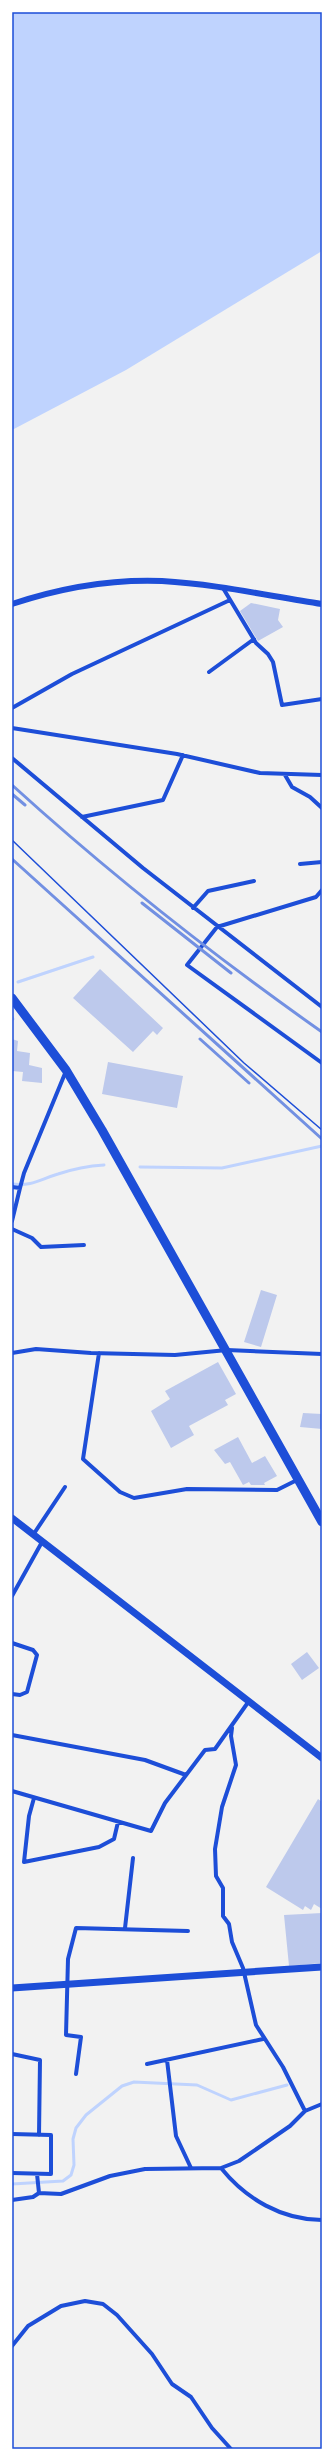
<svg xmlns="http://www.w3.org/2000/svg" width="334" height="2461" font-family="'Exo 2',sans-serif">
  <rect width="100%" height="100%" fill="#f2f2f2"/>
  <path fill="#bfd3fe" d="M 12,12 L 322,12 L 322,251 L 126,370 L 12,430 Z"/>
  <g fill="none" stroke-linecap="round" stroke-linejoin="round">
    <path stroke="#bfd3fe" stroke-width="3" d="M 18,982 L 93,957
      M 12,1017 L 13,1019
      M 140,1167 L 222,1168 L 322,1146
      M 12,1184 C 34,1186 38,1180 58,1174 C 73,1169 88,1166 104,1165
      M 12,2184 L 63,2181 L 71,2175 L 74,2165 L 73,2139 L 76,2128 L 86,2115 L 122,2086 L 134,2082 L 197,2085 L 231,2100 L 287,2085"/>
  </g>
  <path fill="#bdc9ec" d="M 251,603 L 280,609 L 278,620 L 283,627 L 258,641 L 240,611 Z
    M 100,969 L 163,1028 L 157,1035 L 153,1031 L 133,1052 L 73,998 Z
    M 12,1039 L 18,1041 L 17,1051 L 30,1053 L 29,1065 L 42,1068 L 42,1083 L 22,1081 L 23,1072 L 12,1071 Z
    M 108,1062 L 183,1076 L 177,1108 L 102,1094 Z
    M 261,1290 L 277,1295 L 261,1347 L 244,1342 Z
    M 218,1362 L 236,1394 L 225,1400 L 228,1405 L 189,1426 L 194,1435 L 171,1448 L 151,1411 L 170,1399 L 165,1391 Z
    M 303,1413 L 322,1414 L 322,1429 L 300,1427 Z
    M 238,1437 L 252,1463 L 265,1456 L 277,1476 L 264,1483 L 265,1485 L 251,1485 L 249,1482 L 243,1485 L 230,1462 L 225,1464 L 214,1450 Z
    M 307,1652 L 319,1668 L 302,1680 L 291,1664 Z
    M 318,1799 L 322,1802 L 322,1909 L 314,1904 L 311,1910 L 305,1906 L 303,1910 L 266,1887 Z
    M 322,1913 L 322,1963 L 289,1966 L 284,1915 Z"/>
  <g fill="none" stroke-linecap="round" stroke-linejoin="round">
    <path stroke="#1d4ed8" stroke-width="1.5" d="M 12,840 L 244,1063 L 322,1130"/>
    <path stroke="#1d4ed8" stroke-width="4" d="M 223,588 L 256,643 L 268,654 L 273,662 L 282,705 L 322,699
      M 209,672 L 254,639
      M 12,708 L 72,674 L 230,600
      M 12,728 L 177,754 L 260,773 L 322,775
      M 12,758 L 143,868 L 322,1007
      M 285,775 L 292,787 L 310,797 L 322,808
      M 82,817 L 163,800 L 183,755
      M 300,864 L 322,862
      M 322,890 L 316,897 L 217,927 L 187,965 L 322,1063
      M 193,908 L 208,891 L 254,881
      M 12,1187 L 20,1188 L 24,1173 L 66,1071
      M 12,1221 L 20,1188
      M 12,1229 L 32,1238 L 41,1247 L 84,1245
      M 12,1353 L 36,1349 L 91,1353 L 175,1355 L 227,1350 L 322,1354
      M 99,1353 L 83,1459 L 120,1492 L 134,1498 L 187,1489 L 277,1490 L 297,1480
      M 33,1535 L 65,1487
      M 12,1596 L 42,1542
      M 12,1643 L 33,1650 L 37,1655 L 27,1692 L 20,1695 L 12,1694
      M 232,1728 L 231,1736 L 236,1765 L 222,1807 L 215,1849 L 216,1876 L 223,1888 L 223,1916 L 229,1924 L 232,1942 L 243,1968 L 256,2025 L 283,2067 L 305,2111
      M 12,1735 L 145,1760 L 186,1775
      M 12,1791 L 151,1831 L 165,1803 L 205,1750 L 215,1749 L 249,1701
      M 34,1798 L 29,1816 L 24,1862 L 99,1847 L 114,1839 L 118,1822
      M 125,1928 L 133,1858
      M 12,2054 L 40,2060 L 39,2135
      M 167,2060 L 176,2136 L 191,2168
      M 147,2064 L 263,2039
      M 76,2074 L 81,2037 L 66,2035 L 68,1959 L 76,1928 L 188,1931
      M 12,2134 L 51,2135 L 51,2174 L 12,2173
      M 221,2168 C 246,2199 282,2220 322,2220
      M 37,2174 L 39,2193
      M 12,2200 L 33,2197 L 39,2193 L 61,2194 L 110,2176 L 145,2169 L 221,2168 L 239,2161 L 290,2126 L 305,2111 L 322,2104
      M 12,2346 L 28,2326 L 61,2306 L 85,2301 L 103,2304 L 117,2315 L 152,2354 L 172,2384 L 191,2397 L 212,2428 L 231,2449"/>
    <path stroke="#1d4ed8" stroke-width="6" d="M 12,604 C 60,588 112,579 162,581 C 216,584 269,596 322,604"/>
    <path stroke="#1d4ed8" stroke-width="7" d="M 12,1518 L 322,1758
      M 12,1988 L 322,1967"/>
    <path stroke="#1d4ed8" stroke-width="9" d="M 12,998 L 66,1070 L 102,1130 L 322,1522"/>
    <path stroke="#7290e2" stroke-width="3" d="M 12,785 C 110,874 214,956 322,1032
      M 12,794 L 25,805
      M 12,859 L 322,1139
      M 142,903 L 231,973
      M 200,1039 L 249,1083"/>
  </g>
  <rect width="334" height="2461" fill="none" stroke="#ffffff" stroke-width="26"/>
  <rect x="13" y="13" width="308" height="2435" fill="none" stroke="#1d4ed8" stroke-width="1.5"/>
</svg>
